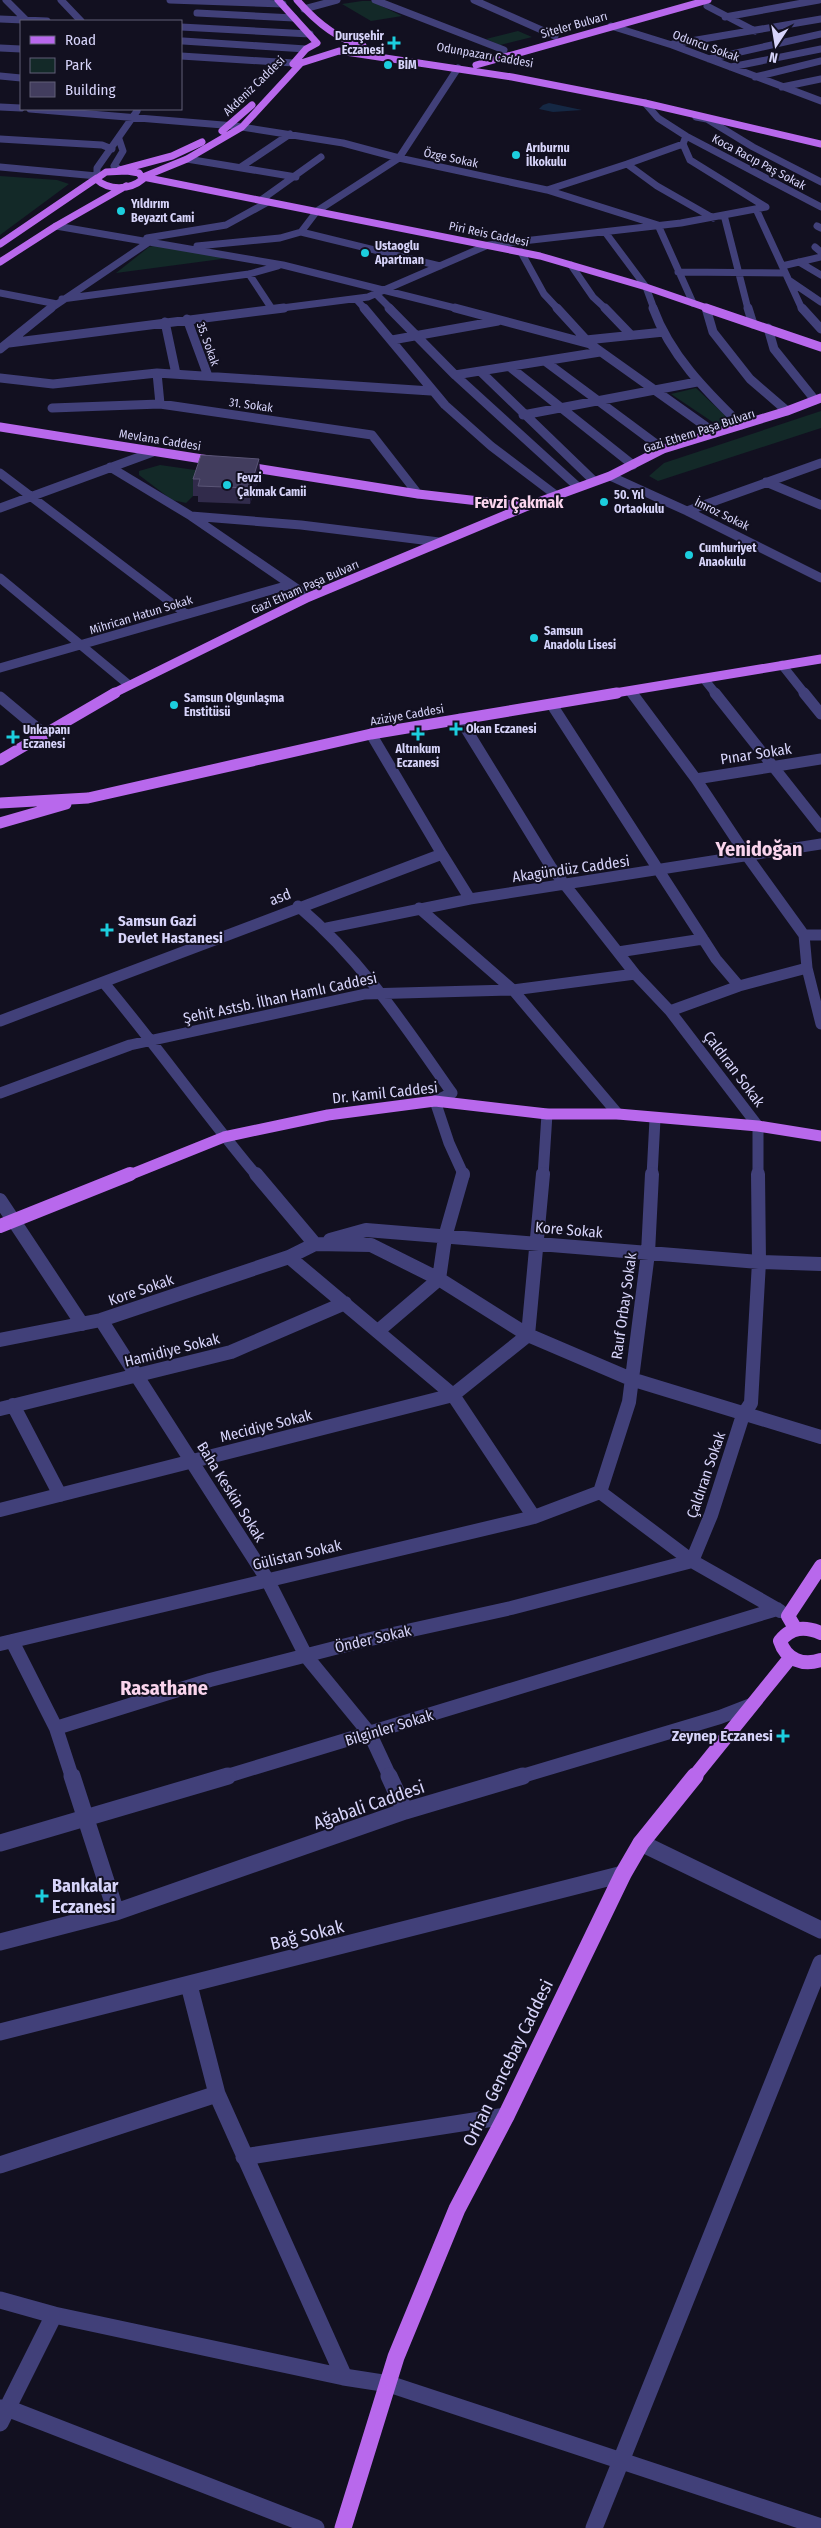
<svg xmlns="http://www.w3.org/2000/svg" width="821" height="2528" font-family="'Fira Sans Condensed',sans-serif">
  <rect width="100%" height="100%" fill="#121020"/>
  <path fill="#132928" d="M 362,1 L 371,1 L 402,16 L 371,21 L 342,4 Z
    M 518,31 L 532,37 L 500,45 L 486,39 Z
    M 0,176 L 57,180 L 69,184 L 0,235 Z
    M 158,245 L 229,258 L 116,273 L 149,247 Z
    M 696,388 L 733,423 L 720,427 L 671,394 Z
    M 821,411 L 821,428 L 658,481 L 649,476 L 664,463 Z
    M 160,465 L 202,471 L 193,496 L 186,503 L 172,500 L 139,475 L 139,471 Z"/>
  <path fill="#152844" d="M 549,103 L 582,110 L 553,112 L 539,109 L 543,105 Z"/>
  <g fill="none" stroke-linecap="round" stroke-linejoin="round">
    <path stroke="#414079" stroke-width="7" d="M 6,0 L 26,20
      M 61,0 L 81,21
      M 170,0 L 283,4
      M 375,0 L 504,50
      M 474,0 L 555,36
      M 707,6 L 755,31
      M 304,9 L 337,0
      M 197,13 L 294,18
      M 725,17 L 819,0
      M 0,19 L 47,21
      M 611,26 L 672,45 L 821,101
      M 181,27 L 310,34
      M 183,41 L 306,49
      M 673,44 L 821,19
      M 0,48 L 21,49
      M 181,56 L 294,63
      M 709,59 L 821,34
      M 731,67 L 821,49
      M 0,76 L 21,78
      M 755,77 L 821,61
      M 782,87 L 821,79
      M 0,107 L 21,108
      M 30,109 L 235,126 L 343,143 L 399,158 L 547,190 L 658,225 L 693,303
      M 696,117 L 707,119 L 753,147 L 821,182
      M 686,136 L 821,207
      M 0,139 L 102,145 L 112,149
      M 119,139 L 123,151 L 114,166 L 120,170
      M 683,144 L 627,164 L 657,186 L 713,218
      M 187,159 L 296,177
      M 0,167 L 97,176 L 97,168 L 137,111
      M 241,167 L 290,134
      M 547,190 L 627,164
      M 261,200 L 321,157
      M 756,209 L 802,309
      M 724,215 L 748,309
      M 56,226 L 283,265 L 459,309
      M 817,226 L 821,228
      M 301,232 L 440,266
      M 605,232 L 646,287 L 654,309
      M 147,238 L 226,225 L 268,202
      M 197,246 L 280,238 L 301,232 L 317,211 L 399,158 L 458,68
      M 815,247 L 821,252
      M 521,252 L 544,294 L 558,309
      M 799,262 L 821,275
      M 571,265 L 593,297 L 606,309
      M 782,266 L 821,257
      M 678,272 L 785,273
      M 249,274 L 272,309
      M 790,281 L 821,302
      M 0,293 L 57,304
      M 376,294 L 391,309
      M 62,299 L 249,274 L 278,266
      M 356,299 L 365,309
      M 50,309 L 149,242
      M 274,309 L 368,297 L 488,245 L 681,223 L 766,207 L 690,160 L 683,144 L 686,136 L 658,118 L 645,103"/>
    <path stroke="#414079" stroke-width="9" d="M 364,308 L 445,405 L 491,446 L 557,496
      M 389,308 L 455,375 L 578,487
      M 455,308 L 590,344
      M 557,308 L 590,344 L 715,433
      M 605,308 L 631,335
      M 653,308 C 670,355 706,391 741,425
      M 706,308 L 713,332 L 750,379 L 787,411
      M 748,308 L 753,324
      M 802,308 L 821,329
      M 187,319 L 208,376
      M 165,322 L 176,374
      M 768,328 L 774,349 L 815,400
      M 392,340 L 498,321
      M 586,340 L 664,332
      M 9,343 L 284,308
      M 0,349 L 51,308
      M 546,362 L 663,449
      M 510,367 L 633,465
      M 480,371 L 594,481
      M 157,373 L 160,404
      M 455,375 L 600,352
      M 0,378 L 53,384 L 157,373 L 431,391
      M 52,408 L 160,404 L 372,435 L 418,494
      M 523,415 L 697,382
      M 110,467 L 191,516 L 309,597
      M 0,473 L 186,614
      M 610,476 L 687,511 L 821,578
      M 766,482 L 821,505
      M 0,508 L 153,452
      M 687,511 L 821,463
      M 191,516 L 301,525 L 439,542
      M 0,578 L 129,685
      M 782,665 L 805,694
      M 0,668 L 289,585
      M 704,679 L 716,694
      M 631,691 L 633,694"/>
    <path stroke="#414079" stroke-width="11" d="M 632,693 L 696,779 L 747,856 L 804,935 L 807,968 L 821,1024
      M 715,693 L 821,827
      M 804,693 L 821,714
      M 0,697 L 43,733
      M 552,705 L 716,959 L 739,986 L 670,1011
      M 460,719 L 551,867 L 635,974 L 670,1011 L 758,1126 L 758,1176
      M 696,779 L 821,759
      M 442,854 L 470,899
      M 298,906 C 361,959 405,1026 452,1093 L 435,1101 L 449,1143 L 464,1176
      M 419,908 L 513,990 L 618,1114
      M 327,928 L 470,899 L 821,844
      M 804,935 L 821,935
      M 618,952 L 703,939
      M 104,983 C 157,1046 204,1113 257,1176
      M 739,986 L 807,968
      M 0,1021 L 442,854 L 371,734
      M 0,1093 L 130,1045 L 365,994 L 513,990 L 635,974
      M 543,1176 L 547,1114
      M 652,1176 L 655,1119"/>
    <path stroke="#414079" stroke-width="14" d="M 256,1174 L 315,1244 L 289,1257 L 453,1395 L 534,1517
      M 0,1200 L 82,1324
      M 330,1240 L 366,1230 L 759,1262 L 821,1264
      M 315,1244 L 371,1245 L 439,1279 L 528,1335 L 631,1379 L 821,1437
      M 101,1320 L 267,1579 L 306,1656 L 370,1734 L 390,1777
      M 378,1331 L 439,1279 L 445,1237 L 463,1174
      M 0,1340 L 101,1320 L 289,1257
      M 13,1405 L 60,1495
      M 0,1409 L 231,1352 L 345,1303
      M 600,1492 L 629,1402 L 648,1253 L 652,1174
      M 600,1492 L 692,1561 L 780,1611
      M 0,1510 L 453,1395 L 528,1335 L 543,1174
      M 692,1561 L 711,1515 L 743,1415 L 751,1403 L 759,1262 L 758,1174
      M 12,1641 L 56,1728 L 72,1777
      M 0,1644 L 534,1517 L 600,1492
      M 56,1728 L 210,1680 L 366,1640 L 511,1608 L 692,1561
      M 224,1777 L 777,1609
      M 519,1777 L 720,1717 L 751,1705"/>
    <path stroke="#414079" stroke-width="17" d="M 72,1776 L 116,1912
      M 389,1776 L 405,1811
      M 0,1843 L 228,1776
      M 641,1843 L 821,1930
      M 0,1942 L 116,1912 L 405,1811 L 523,1776
      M 189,1985 L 217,2094 L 344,2377
      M 0,2032 L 623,1874
      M 244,2157 L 506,2116
      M 0,2165 L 217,2094
      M 0,2300 L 54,2315
      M 0,2408 L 7,2408 L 316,2528
      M 0,2423 L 54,2315 L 344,2377 L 389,2384 L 821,2527
      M 594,2528 L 821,1963"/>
    <path stroke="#b868ec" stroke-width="7" d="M 278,0 L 317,43 L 306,49 L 293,64
      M 297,0 C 315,21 336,39 363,46
      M 476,65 L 708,0
      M 222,131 L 252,105
      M 120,170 L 172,156 L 202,142
      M 127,171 L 139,173 L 143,179 C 130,190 109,191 96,179 L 106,172 Z
      M 143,177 L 187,159 L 242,127 L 301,63 L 339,51 L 512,77 L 645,103 L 821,144
      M 143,177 L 540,256 L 646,287 L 710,309
      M 0,244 L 97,178
      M 0,262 L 56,226 L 126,186"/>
    <path stroke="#b868ec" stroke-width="9" d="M 706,308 L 821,347
      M 0,427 L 215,461
      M 242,466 L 418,494 L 522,506
      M 112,694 L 309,597 L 525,507 L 610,476 L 663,449 L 787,411 L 821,398
      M 609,694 L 821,659"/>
    <path stroke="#b868ec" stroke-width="11" d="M 0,760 L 115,693
      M 0,803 L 88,798 L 371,734 L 617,693
      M 0,823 L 66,804
      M 127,1176 L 224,1137 L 328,1115 L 435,1101 L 547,1114 L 618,1114 L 758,1126 L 821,1136"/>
    <path stroke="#b868ec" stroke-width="14" d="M 0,1226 L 130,1174
      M 795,1628 L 788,1616 L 821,1566
      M 821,1633 C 805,1626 791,1627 780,1641 C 786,1660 803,1666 821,1660
      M 694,1777 L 790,1658"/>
    <path stroke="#b868ec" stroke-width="17" d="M 343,2528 L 396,2357 L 457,2209 L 506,2116 L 623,1874 L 641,1843 L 695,1776"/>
  </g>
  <path fill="#312b4b" d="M 259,459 L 260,475 L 250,504 L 198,502 L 198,496 L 193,496 L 193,479 Z"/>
  <path fill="#1d1832" d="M 259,459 L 260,475 L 250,504 L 250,488 Z"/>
  <path fill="#423d5e" stroke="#5a5576" d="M 201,455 L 259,459 L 250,488 L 198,486 L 200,479 L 193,479 Z"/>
  <g fill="#1ccede" stroke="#121020" stroke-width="2">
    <path d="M391.5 35.5h5v5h5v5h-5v5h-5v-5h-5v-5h5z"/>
    <circle cx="388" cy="65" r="5"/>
    <circle cx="516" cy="155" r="5"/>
    <circle cx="121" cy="211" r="5"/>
    <circle cx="365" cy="253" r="5"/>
    <circle cx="227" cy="485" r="5"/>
    <circle cx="604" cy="502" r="5"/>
    <circle cx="689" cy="555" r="5"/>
    <circle cx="534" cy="638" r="5"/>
    <circle cx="174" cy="705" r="5"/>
    <path d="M453.5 721.5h5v5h5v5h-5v5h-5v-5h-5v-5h5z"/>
    <path d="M415.5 726.5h5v5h5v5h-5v5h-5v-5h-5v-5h5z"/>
    <path d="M10.5 729.5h5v5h5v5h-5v5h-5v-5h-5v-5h5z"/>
    <path d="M104.5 922.5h5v5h5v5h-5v5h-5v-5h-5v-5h5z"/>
    <path d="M780.5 1728.5h5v5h5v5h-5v5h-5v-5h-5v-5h5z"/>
    <path d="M39.5 1888.5h5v5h5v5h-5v5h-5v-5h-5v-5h5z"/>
  </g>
  <g text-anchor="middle" stroke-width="4" stroke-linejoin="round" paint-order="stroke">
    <g font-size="12" fill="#d7d4fa" stroke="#121020">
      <text transform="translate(574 25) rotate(-16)" y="4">Siteler Bulvarı</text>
      <text transform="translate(706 46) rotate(20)" y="4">Oduncu Sokak</text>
      <text transform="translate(485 55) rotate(10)" y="4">Odunpazarı Caddesi</text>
      <text transform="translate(254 86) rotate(-44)" y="4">Akdeniz Caddesi</text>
      <text transform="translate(451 158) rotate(12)" y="4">Özge Sokak</text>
      <text transform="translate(759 162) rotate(28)" y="4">Koca Racıp Paş Sokak</text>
      <text transform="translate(489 234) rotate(12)" y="4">Piri Reis Caddesi</text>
      <text transform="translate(208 344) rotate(70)" y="4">35. Sokak</text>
      <text transform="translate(251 405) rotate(8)" y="4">31. Sokak</text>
      <text transform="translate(699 431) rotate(-18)" y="4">Gazi Ethem Paşa Bulvarı</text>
      <text transform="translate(160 440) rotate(9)" y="4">Mevlana Caddesi</text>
      <text transform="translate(722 514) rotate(26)" y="4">İmroz Sokak</text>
      <text transform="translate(305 587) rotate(-24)" y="4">Gazi Etham Paşa Bulvarı</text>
      <text transform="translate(141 615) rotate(-17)" y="4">Mihrican Hatun Sokak</text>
      <text transform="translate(407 715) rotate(-10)" y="4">Aziziye Caddesi</text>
    </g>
    <g font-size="12" font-weight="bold" fill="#d7d4fa" stroke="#121020" text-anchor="start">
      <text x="384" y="40" text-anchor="end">Duruşehir<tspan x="384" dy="14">Eczanesi</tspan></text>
      <text x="398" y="69">BİM</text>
      <text x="526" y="152">Arıburnu<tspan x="526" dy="14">İlkokulu</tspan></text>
      <text x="131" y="208">Yıldırım<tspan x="131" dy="14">Beyazıt Cami</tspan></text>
      <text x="375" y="250">Ustaoglu<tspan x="375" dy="14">Apartman</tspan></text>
      <text x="237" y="482">Fevzi<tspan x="237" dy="14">Çakmak Camii</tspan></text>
      <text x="614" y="499">50. Yıl<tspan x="614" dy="14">Ortaokulu</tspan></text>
      <text x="699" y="552">Cumhuriyet<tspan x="699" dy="14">Anaokulu</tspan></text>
      <text x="544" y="635">Samsun<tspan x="544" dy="14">Anadolu Lisesi</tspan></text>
      <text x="184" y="702">Samsun Olgunlaşma<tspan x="184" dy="14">Enstitüsü</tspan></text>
      <text x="466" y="733">Okan Eczanesi</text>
      <text x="23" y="734">Unkapanı<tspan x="23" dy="14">Eczanesi</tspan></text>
      <text x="418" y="753" text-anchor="middle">Altınkum<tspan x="418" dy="14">Eczanesi</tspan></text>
    </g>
    <g font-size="15" fill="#d7d4fa" stroke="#121020">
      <text transform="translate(756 754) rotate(-9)" y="5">Pınar Sokak</text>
      <text transform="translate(571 869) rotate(-8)" y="5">Akagündüz Caddesi</text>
      <text transform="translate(280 897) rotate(-21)" y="5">asd</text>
      <text transform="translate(280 998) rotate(-12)" y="5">Şehit Astsb. İlhan Hamlı Caddesi</text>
      <text transform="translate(734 1069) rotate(53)" y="5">Çaldıran Sokak</text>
      <text transform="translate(385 1093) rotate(-6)" y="5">Dr. Kamil Caddesi</text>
      <text transform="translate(569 1230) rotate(5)" y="5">Kore Sokak</text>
      <text transform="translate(141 1290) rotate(-19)" y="5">Kore Sokak</text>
      <text transform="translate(624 1306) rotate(-82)" y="5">Rauf Orbay Sokak</text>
      <text transform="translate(172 1350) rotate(-14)" y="5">Hamidiye Sokak</text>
      <text transform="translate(266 1426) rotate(-14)" y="5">Mecidiye Sokak</text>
      <text transform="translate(706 1475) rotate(-71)" y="5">Çaldıran Sokak</text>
      <text transform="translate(231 1492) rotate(58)" y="5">Baha Keskin Sokak</text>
      <text transform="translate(297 1555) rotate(-13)" y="5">Gülistan Sokak</text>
      <text transform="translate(373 1639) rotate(-13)" y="5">Önder Sokak</text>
      <text transform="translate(389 1728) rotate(-17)" y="5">Bilginler Sokak</text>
    </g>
    <g font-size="15" font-weight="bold" fill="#d7d4fa" stroke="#121020" text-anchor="start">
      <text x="118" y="926">Samsun Gazi<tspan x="118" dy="17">Devlet Hastanesi</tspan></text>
      <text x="773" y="1741" text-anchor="end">Zeynep Eczanesi</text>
    </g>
    <g font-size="16" font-weight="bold" fill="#fad5ed" stroke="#121020">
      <text x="519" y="508">Fevzi Çakmak</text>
    </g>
    <g font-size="18" fill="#d7d4fa" stroke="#121020">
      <text transform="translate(369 1805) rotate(-19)" y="6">Ağabali Caddesi</text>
      <text transform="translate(307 1935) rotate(-14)" y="6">Bağ Sokak</text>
      <text transform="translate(508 2063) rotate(-64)" y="6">Orhan Gencebay Caddesi</text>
    </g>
    <g font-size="18" font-weight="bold" fill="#d7d4fa" stroke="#121020" text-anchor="start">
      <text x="52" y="1892">Bankalar<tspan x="52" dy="21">Eczanesi</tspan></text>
    </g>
    <g font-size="20" font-weight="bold" fill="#fad5ed" stroke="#121020">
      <text x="759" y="856">Yenidoğan</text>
      <text x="164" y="1695">Rasathane</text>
    </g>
  </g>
  <rect x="20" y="20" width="162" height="90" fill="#121020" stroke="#615e77"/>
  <rect x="30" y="36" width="25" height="8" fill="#b868ec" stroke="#615e77"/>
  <text x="65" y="45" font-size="15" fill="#d7d4fa">Road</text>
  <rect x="30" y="58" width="25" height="15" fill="#132928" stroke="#615e77"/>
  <text x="65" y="70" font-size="15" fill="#d7d4fa">Park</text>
  <rect x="30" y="82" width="25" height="15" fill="#423d5e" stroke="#615e77"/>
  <text x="65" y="95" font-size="15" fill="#d7d4fa">Building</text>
  <g transform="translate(776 45) rotate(192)" stroke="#121020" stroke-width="4" paint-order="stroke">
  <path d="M0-4L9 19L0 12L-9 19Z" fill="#d7d4fa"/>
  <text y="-8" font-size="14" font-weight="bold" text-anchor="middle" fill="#d7d4fa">N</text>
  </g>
</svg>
